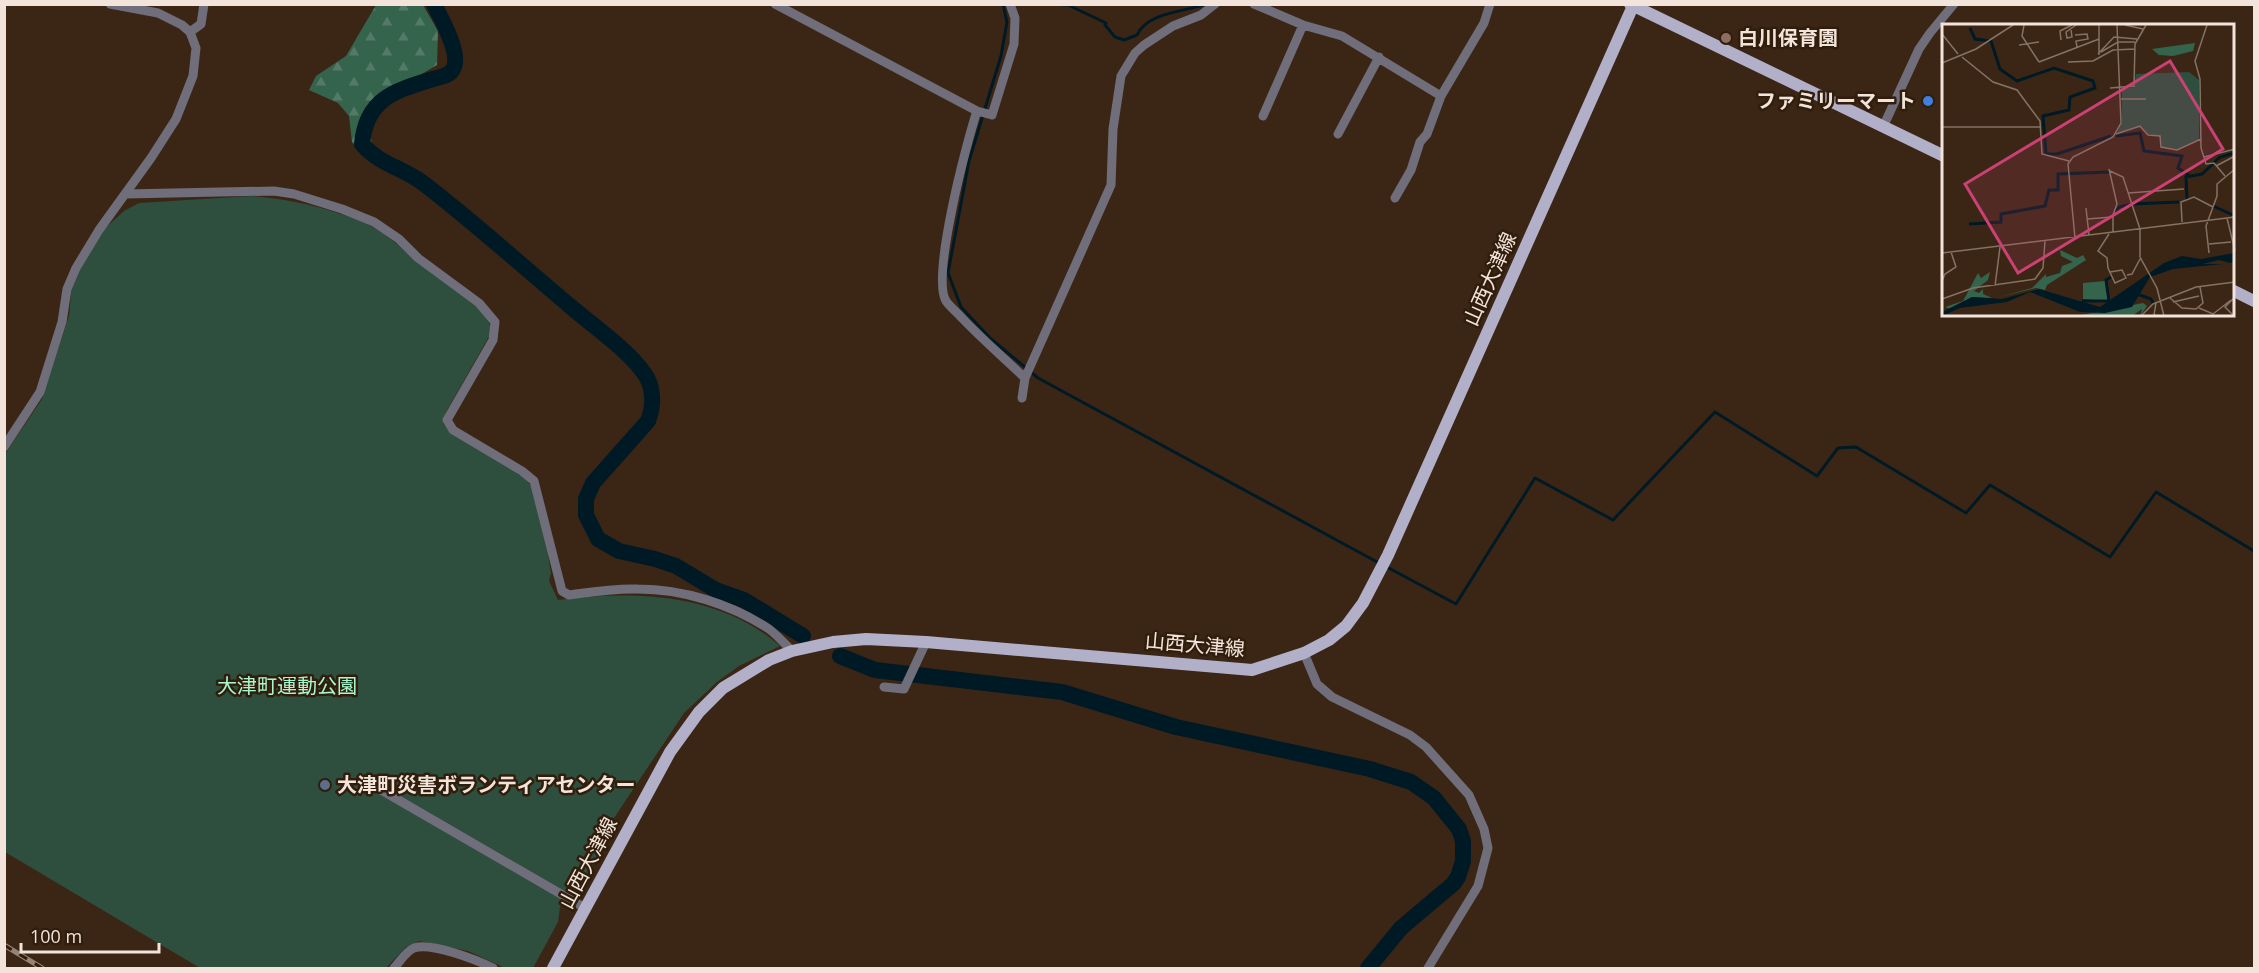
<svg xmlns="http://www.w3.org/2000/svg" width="2259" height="973" font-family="'Open Sans','Noto Sans JP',sans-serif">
  <defs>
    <pattern id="forest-firs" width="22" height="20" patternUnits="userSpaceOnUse" patternTransform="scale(1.5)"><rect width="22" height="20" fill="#35644d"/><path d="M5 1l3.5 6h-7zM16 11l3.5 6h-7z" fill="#537a66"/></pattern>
  </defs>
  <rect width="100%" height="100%" fill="#3b2616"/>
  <path fill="url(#forest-firs)" d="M 376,5 L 423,5 L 438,31 L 437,65 L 398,88 L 385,101 L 371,127 L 371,139 L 378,167 L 352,142 L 349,116 L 338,103 L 309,90 L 316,76 L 346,56 Z"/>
  <path fill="#2e4e3e" d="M 251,196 C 289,199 326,207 362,222 C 389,233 409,256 432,273 C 448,286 469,297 483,312 C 488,318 491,325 491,333 L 446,412 L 443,423 L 449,431 L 516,472 C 523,477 529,482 533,489 C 543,509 547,551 551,573 L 549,581 L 558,600 C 634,590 720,593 780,646 L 739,666 L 717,682 L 684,713 L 612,821 L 602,849 L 583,884 L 568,893 L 560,907 L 558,922 L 533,968 L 505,968 L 468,951 L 419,941 L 405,948 L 386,968 L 200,968 L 5,852 L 5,454 L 42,399 L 69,316 L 72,283 L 101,232 L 124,211 L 139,203 Z"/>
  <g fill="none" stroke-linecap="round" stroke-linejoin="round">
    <path stroke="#001a25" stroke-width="3" d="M 1003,4 L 1007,22 L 1001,56 L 969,161 L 948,273 L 961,307 L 990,338 L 1038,378 L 1379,563
      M 1048,4 L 1068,5 L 1106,23 L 1105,25 L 1115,37 L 1124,40 L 1137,35 C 1147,12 1185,12 1206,4
      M 1385,566 L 1456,604 L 1535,478 L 1613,520 L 1715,412 L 1817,476 L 1838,448 L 1856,447 L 1966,513 L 1990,485 L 2110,557 L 2156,492 L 2254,551"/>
    <path stroke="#001a25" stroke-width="16" d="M 434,4 C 441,19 462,54 453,69 C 450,76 440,77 433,79 C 394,91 366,99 362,144 C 379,164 403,168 423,183 C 474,222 521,265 570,306 C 593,326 626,348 644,373 C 654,386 654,406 648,421 L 593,483 L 586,499 L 586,515 L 598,539 L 619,551 L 655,559 L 676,566 L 716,590 L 744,600 L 803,636
      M 840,656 L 875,670 L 1062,692 L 1176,727 L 1370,769 L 1411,782 L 1434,798 L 1459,829 L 1463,841 L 1463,861 L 1458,877 L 1453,884 L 1401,928 L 1368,968"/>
    <path stroke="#6f6e7a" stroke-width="9" d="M 775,4 L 977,111 L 992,115 L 1014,44 L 1015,18 L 1010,4
      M 1254,4 L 1303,25 L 1342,36 L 1441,96
      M 190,32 L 201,24 L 204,4
      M 977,111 C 967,141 931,277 946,301 C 950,307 957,312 962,318 C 982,339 1004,358 1025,378
      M 1263,116 L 1303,25
      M 1883,127 L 1919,49 L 1930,33 L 1954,4
      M 1338,134 L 1379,57
      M 125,194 L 274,191 L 294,194 L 342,209 L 374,222 L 399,239 L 418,258 L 479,303 L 495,322 L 493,340 L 447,420 L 453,430 L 522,471 L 534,481 L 562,591 L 569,595 C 591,592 615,588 638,589 C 683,589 731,604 769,629 C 777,635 785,644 792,651
      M 1395,198 L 1411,170 L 1420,142 L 1427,134 L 1441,96 L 1484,23 L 1490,4
      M 1022,398 L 1025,378 L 1111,185 L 1113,129 L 1121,76 L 1135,53 L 1144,45 L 1173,26 L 1201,15 L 1215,4
      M 4,447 L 40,392 L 62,322 L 67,289 L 76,268 L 99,230 L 151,158 L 176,119 L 193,76 L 196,48 L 190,32 L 182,25 L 158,13 L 110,4
      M 1304,653 L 1317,684 L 1332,697 L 1410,735 L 1426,747 L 1469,795 L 1484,829 L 1488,848 L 1478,886 L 1428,968
      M 884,687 L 904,689 L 926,642
      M 376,787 L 585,908
      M 394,968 C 400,962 405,952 414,948 C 431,942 477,960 493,968"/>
    <path stroke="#b2b0c9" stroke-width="12" d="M 1630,4 L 1944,156
      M 2234,291 L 2254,301
      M 553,968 L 670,752 L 699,712 L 723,688 L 769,660 L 792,651 L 833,642 L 866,639 L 926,642 L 1252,670 L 1304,653 L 1329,640 L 1346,626 L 1363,603 L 1388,555 L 1633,6"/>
    <defs>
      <path id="rail" d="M 4,945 L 42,968"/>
    </defs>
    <use href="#rail" stroke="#958376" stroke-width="5"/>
    <use href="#rail" stroke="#311d0c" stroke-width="3" stroke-dasharray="9" stroke-linecap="butt"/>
  </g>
  <circle fill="#8d6e63" stroke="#311d0c" stroke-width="2" cx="1726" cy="38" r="6"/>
  <circle fill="#3f7fe0" stroke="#311d0c" stroke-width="2" cx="1928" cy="101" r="6"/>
  <circle fill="#5c6f8a" stroke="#311d0c" stroke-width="2" cx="325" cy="785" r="6"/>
  <g text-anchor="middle" stroke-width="5" stroke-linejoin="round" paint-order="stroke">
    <g font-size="20" font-weight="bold" fill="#f2e4da" stroke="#311d0c" text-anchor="start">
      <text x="1738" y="45">白川保育園</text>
      <text x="1916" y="108" text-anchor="end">ファミリーマート</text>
      <text x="337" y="792">大津町災害ボランティアセンター</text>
    </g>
    <g font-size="20" fill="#f2e4da" stroke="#311d0c">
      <text transform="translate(1490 279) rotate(-66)" y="7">山西大津線</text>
      <text transform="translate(1195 645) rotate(5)" y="7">山西大津線</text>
      <text transform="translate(588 863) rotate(-62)" y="7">山西大津線</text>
    </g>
    <g font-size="20" fill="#a9f7cf" stroke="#311d0c">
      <text x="287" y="693">大津町運動公園</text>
    </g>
  </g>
  <g transform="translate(1942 24)">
    <rect width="292" height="292" fill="#3b2616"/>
    <path d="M 253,19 L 251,27 L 231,32 L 217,31 L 210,25 ZM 118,226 L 135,234 L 141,231 L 144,236 L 105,261 L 103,266 L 94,264 L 57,273 L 90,264 L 104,250 L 104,253 L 118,249 L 120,242 L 131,238 L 119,232 ZM 48,248 L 46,256 L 32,267 L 37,269 L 41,265 L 41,270 L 50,274 L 30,273 L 9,285 L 3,283 L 21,277 L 36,249 L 39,254 ZM 163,257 L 166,277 L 141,275 L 141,259 ZM 201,279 L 205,282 L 198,292 L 200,285 L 190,292 L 134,292 Z" fill="#35644d"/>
    <path d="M 247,48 L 257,56 L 257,115 L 236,125 L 220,123 L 218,112 L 206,110 L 200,103 L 175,109 L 180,98 L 180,65 L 192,63 L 194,50 Z" fill="#2e4e3e"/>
    <path d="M 292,229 L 292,237 L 288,239 L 277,236 L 261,240 L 281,240 L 231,245 L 208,253 L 190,283 L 163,289 L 138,288 L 88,268 L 65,278 L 18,284 L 0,292 L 0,288 L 30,273 L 60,275 L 97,265 L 158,283 L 222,239 L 240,232 L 259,235 Z" fill="#001a25"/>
    <path fill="none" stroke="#001a25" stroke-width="3" d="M 28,4 L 33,15 L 49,17 L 58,45 L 75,57 L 112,44 L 151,57 L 153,64 L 128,73 L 127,86 L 101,92 L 104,130 L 115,130 L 169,112M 174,112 L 198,109 L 202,127 L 240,132 L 236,144 L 247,151M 245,175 L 244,153 L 260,150 L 278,133 L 293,129M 271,182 L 291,191M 172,190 L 177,183 L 190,180 L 237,178M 27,200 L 59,198 L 59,190 L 103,182 L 107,166 L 116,166 L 116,150 L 168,148M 192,269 L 209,275 L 212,281M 140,277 L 167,277 L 164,256 L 169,253"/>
    <path fill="none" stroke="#847264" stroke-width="1.5" d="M 82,1 L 80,12 L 97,38M 157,1 L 157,31M 183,1 L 201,5M 265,1 L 253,37 L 258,55 L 259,124 L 264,140 L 272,139 L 283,152M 129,6 L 130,13 L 125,14 L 124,8 L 134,1M 0,10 L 16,30M 133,11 L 145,10 L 146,15 L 134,17 L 135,23M 119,16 L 118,7 L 130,1M 77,21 L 97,18M 159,28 L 176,18 L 193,18M 156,30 L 172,13 L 195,15M 20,33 L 51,58 L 75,66 L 98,97 L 100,130 L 127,137M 97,38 L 157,15M 126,38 L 151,37 L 171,26 L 193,25M 0,39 L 34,25 L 71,1M 168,64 L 192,62 L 193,20 L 204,1M 179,75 L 204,75M 0,103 L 99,103M 174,110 L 198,102 L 206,111 L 218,112 L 219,123 L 235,126 L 259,115M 262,133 L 293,125M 274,142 L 293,132M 167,145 L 175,180 L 171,191 L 171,209M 168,147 L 181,153 L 198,205M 186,169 L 242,165M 144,184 L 147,211M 285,194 L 293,227M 145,195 L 170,193M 240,198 L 239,178 L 252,173 L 271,183M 198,205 L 198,233 L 215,264 L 222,292M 167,210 L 156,227 L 165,234 L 166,244 L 173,259 L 184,254 L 180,246 L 168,248M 133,214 L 126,140 L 131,133 L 171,113 L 179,99 L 175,1M 267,220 L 289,218M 0,229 L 293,193M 267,229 L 264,202 L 275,172 L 275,160 L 293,145M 185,251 L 190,250 L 198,235M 0,257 L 3,250 L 14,243 L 9,228M 53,262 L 58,223M 228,274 L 240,284 L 254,285 L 261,279 L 258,263M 0,275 L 31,264 L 93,255 L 101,244 L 103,217M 231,278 L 257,272M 214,279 L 212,291 L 218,292M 257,284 L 271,290 L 289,276M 199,292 L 211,280 L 254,263 L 293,258M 292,292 L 283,283 L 293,273"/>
    <path fill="#cc4174" fill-opacity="0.15" stroke="#cc4174" stroke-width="3" d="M 228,37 L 281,125 L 76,249 L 23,160 Z"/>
    <rect width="292" height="292" fill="none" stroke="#f2e4da" stroke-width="3"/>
  </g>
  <rect width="2259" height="973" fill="none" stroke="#f2e4da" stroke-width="12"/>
  <path d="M21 943v9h138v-9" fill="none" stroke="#f2e4da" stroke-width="3"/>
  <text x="30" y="943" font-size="18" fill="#f2e4da" stroke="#311d0c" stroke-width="4.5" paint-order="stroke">100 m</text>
</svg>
